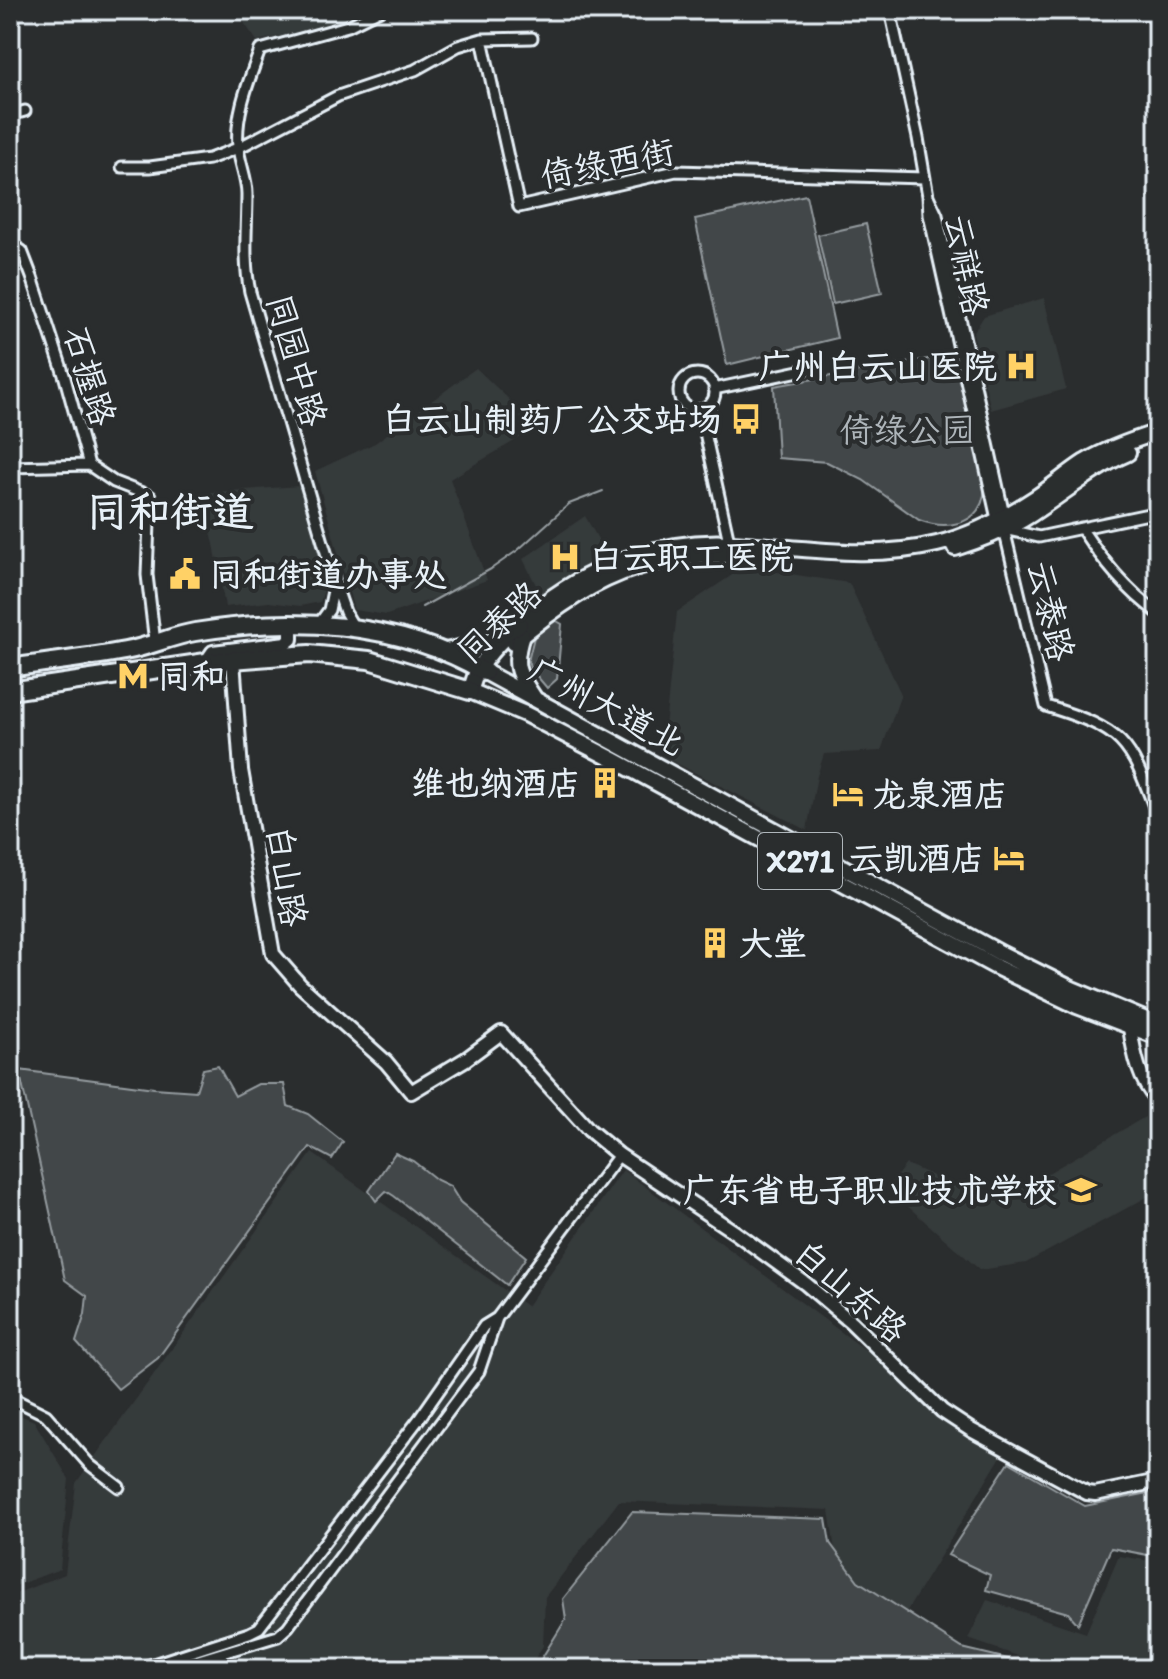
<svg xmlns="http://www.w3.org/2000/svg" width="1168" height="1679" font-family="Itim,'LXGW WenKai TC',sans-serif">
  <rect width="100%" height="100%" fill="#2a2d2e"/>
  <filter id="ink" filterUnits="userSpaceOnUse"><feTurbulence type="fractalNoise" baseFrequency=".0125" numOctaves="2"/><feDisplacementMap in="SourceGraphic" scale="16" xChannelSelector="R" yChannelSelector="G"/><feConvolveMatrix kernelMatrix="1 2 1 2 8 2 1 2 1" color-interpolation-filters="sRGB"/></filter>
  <g filter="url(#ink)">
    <path fill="#363a3b" d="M 235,10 L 377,10 L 362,19 L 257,41 Z
      M 1044,298 L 1066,389 L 991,410 L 973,333 L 984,316 Z
      M 476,368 L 538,427 L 450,479 L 487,580 L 387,615 L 354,610 L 315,471 L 375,443 Z
      M 300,486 L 329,577 L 320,602 L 300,606 L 269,602 L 225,607 L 214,544 L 200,493 Z
      M 585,516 L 607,555 L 542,597 L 523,559 Z
      M 744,567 L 849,583 L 901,694 L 881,751 L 824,754 L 817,776 L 807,830 L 662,756 L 677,612 Z
      M 1157,1110 L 1158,1191 L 1026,1263 L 980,1270 L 887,1188 L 906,1164 L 981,1197 L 1043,1176 Z
      M 312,1153 L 527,1306 L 623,1170 L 868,1352 L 943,1420 L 1002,1455 L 902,1619 L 837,1563 L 829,1510 L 619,1501 L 545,1597 L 543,1646 L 528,1669 L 10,1669 L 10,1596 L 65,1574 L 76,1483 Z
      M 10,1411 L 34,1421 L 69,1479 L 60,1569 L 10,1588 Z
      M 1119,1556 L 1158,1562 L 1158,1669 L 1056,1669 L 968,1639 L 987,1600 L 1086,1633 Z"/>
    <path fill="#424648" stroke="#959ca0" stroke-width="2" d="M 806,195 L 837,338 L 727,365 L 695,219 Z
      M 866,224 L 882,293 L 833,304 L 818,235 Z
      M 957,354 C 963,382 989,472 984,495 C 978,526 945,530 919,520 L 863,480 L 827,462 L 778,458 L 774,386 Z
      M 555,620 L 562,624 L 557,679 L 547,688 L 530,668 L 528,661 L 534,637 Z
      M 218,1066 L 235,1096 L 258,1084 L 284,1084 L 288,1106 L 308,1114 L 343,1142 L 332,1159 L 310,1147 L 158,1358 L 118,1389 L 76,1342 L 85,1314 L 87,1296 L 65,1280 L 19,1070 L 154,1088 L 196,1091 L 203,1069 Z
      M 395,1153 L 413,1161 L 437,1180 L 450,1186 L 460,1202 L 526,1257 L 507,1285 L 394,1196 L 386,1191 L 376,1201 L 369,1191 Z
      M 1009,1462 L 1085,1506 L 1158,1491 L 1158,1557 L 1111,1548 L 1078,1624 L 1068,1613 L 986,1590 L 990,1575 L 948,1555 Z
      M 632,1512 L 826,1519 L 830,1543 L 858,1581 L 962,1648 L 1029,1664 L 1038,1669 L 535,1669 L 566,1619 L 563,1599 Z"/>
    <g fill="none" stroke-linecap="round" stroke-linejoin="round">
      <path stroke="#989fa3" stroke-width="2" d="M 422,607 L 491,569 L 518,550 L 569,504 L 603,491"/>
      <defs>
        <path id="minor" d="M 890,10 L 918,138 L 928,196 L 929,215 L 997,519 L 1000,523
          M 482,39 L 519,207 L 676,171 L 925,178
          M 10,115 L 25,111
          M 122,167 L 150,167 L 209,159 L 238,148 L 338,96 L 415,70 L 458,46 L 482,39 L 532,38
          M 928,196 L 937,215 L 1004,515 L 1004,529 L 1046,706 C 1127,731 1129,741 1158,817
          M 10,243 L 22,251 L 32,277 L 65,378 L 89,465 L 114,482 L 150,496 L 147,575 L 155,643
          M679 392a18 18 0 1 1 36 0a18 18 0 1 1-36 0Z
          M 714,389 L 804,370
          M 700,410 L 730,546
          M 10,467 L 89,465
          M 1081,528 C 1103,561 1126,590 1158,613
          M 1004,529 L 1039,537 L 1158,512
          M 318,625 L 329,610 L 334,586
          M 355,629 L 345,612 L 335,583 L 250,292 C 243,259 247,228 247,194 C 247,178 239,162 238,146 C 235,113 249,81 260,50 L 348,26 L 380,10
          M 10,1397 L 46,1415 L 90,1465 L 119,1487
          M 138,1669 L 249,1633 L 259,1628 L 419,1419 L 484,1326 L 497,1318
          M 169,1669 L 278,1636 L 288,1627 L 479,1371 L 497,1318 L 619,1155"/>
        <path id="tertiary" d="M 233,660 L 241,770 L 273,954 L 300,985 L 386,1062 L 411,1092 L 466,1059 L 501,1033 L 589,1130 L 619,1155 L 736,1233 L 806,1284 L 851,1322 L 942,1411 L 971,1430 L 1087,1493 L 1095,1494 L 1158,1481
          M 206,662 L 213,652 L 286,643 L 291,639 L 291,623
          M 1130,1028 C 1134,1054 1139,1081 1158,1101"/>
        <path id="secondary" d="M 955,548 C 984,539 1014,527 1039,509 C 1069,489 1095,467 1128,453
          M 513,643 C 603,566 662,547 780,558
          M 470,691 C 473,684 475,674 479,668 C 493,646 522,620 543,604 C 596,564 664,539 731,543 C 800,547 867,561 937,544 C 970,536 1006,517 1035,498 C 1052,487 1068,473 1085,462 C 1107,449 1133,440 1158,432"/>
        <path id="primary" d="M 522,635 C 512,666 517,673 535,699
          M 485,672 L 1002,954 L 1072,989 L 1158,1025
          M 470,691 L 525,714 L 614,760 L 996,967 L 1077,1006 L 1158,1037"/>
        <path id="trunk" d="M 446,652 L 491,642 L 519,624
          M 10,668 C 48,662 87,658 125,651 C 149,647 171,636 195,632 C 292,616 398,621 485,672
          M 10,691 L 206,662 L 309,654 L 369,660 L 470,691"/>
      </defs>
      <use href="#minor" stroke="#e8f1f8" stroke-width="15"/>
      <use href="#tertiary" stroke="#e8f1f8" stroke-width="18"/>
      <use href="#secondary" stroke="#e8f1f8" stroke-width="20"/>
      <use href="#primary" stroke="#e8f1f8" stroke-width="20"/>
      <use href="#trunk" stroke="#e8f1f8" stroke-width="22"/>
      <use href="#minor" stroke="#2a2d2e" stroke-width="9"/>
      <use href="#tertiary" stroke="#2a2d2e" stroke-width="12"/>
      <use href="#secondary" stroke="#2a2d2e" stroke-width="14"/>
      <use href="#primary" stroke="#2a2d2e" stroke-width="14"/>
      <use href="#trunk" stroke="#2a2d2e" stroke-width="16"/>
    </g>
  </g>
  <defs>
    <symbol id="hospital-bare" viewBox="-9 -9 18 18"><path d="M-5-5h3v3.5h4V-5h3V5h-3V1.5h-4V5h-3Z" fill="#ffd166" stroke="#2a2d2e" stroke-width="2.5" paint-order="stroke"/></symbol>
    <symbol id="bus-bare" viewBox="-9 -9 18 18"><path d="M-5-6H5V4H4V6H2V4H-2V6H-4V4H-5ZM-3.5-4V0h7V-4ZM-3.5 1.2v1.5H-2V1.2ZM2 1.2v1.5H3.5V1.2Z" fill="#ffd166" stroke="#2a2d2e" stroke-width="2.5" paint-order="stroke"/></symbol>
    <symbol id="civic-bare" viewBox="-9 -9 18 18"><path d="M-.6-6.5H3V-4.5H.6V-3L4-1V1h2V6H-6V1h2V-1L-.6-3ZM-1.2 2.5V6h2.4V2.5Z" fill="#ffd166" stroke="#2a2d2e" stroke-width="2.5" paint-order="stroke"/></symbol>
    <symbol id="metro-bare" viewBox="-9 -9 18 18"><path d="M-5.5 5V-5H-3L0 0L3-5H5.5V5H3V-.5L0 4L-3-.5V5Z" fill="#ffd166" stroke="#2a2d2e" stroke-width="2.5" paint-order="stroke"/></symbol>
    <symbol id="building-bare" viewBox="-9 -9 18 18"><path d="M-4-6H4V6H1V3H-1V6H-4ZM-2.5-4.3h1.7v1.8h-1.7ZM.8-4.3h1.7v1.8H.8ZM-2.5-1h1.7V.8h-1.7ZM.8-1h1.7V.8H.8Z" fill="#ffd166" stroke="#2a2d2e" stroke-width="2.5" paint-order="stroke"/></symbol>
    <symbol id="hotel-bare" viewBox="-9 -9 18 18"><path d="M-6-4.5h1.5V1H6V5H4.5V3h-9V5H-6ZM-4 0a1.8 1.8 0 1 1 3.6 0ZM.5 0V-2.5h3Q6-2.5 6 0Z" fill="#ffd166" stroke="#2a2d2e" stroke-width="2.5" paint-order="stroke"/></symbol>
    <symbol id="university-bare" viewBox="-9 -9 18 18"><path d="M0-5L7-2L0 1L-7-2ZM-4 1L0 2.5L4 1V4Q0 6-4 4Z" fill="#ffd166" stroke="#2a2d2e" stroke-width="2.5" paint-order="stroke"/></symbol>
  </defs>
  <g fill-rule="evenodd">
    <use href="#hospital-bare" x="999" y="344" width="44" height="44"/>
    <use href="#bus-bare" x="724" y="397" width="44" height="44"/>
    <use href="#hospital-bare" x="543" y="535" width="44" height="44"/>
    <use href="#civic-bare" x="163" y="552" width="44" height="44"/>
    <use href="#metro-bare" x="111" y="654" width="44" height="44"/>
    <use href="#building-bare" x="583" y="761" width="44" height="44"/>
    <use href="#hotel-bare" x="826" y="772" width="44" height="44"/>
    <use href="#hotel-bare" x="987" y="836" width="44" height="44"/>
    <use href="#building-bare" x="693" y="921" width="44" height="44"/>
    <use href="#university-bare" x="1059" y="1168" width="44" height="44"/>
  </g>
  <g text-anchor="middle" stroke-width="8" stroke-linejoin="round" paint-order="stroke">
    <rect fill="#2a2d2e" stroke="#afb6bb" stroke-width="2" x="758" y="833" width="84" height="56" rx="6"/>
    <g font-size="32" font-weight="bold" fill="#e8f1f8">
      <text x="800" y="872">X271</text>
    </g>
    <g font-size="34" fill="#e8f1f8" stroke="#2a2d2e">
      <text transform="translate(607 163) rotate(-11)" y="12">倚绿西街</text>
      <text transform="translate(967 265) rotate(79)" y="12">云祥路</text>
      <text transform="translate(297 360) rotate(74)" y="12">同园中路</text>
      <text transform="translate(90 376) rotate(73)" y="12">石握路</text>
      <text transform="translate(1051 611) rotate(77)" y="12">云泰路</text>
      <text transform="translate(499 622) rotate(-43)" y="12">同泰路</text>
      <text transform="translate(607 706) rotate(28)" y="12">广州大道北</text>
      <text transform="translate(287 876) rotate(81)" y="12">白山路</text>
      <text transform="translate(851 1291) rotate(41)" y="12">白山东路</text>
    </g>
    <g font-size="34" font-weight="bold" fill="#e8f1f8" stroke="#2a2d2e" text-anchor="end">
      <text x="997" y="378">广州白云山医院</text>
      <text x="722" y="431">白云山制药厂公交站场</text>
      <text x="589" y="569" text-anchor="start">白云职工医院</text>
      <text x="209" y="586" text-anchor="start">同和街道办事处</text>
      <text x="157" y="688" text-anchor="start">同和</text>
      <text x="581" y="795">维也纳酒店</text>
      <text x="872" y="806" text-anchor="start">龙泉酒店</text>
      <text x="985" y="870">云凯酒店</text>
      <text x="739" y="955" text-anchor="start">大堂</text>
      <text x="1057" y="1202">广东省电子职业技术学校</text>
    </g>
    <g font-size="34" fill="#aeb5ba" stroke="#2a2d2e">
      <text x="907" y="442">倚绿公园</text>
    </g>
    <g font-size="42" font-weight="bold" fill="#e8f1f8" stroke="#2a2d2e">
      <text x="170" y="526">同和街道</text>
    </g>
  </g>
  <rect width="1168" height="1679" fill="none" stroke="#2a2d2e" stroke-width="40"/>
  <rect x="20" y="20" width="1128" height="1639" fill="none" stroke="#e8f1f8" stroke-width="3" filter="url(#ink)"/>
</svg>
